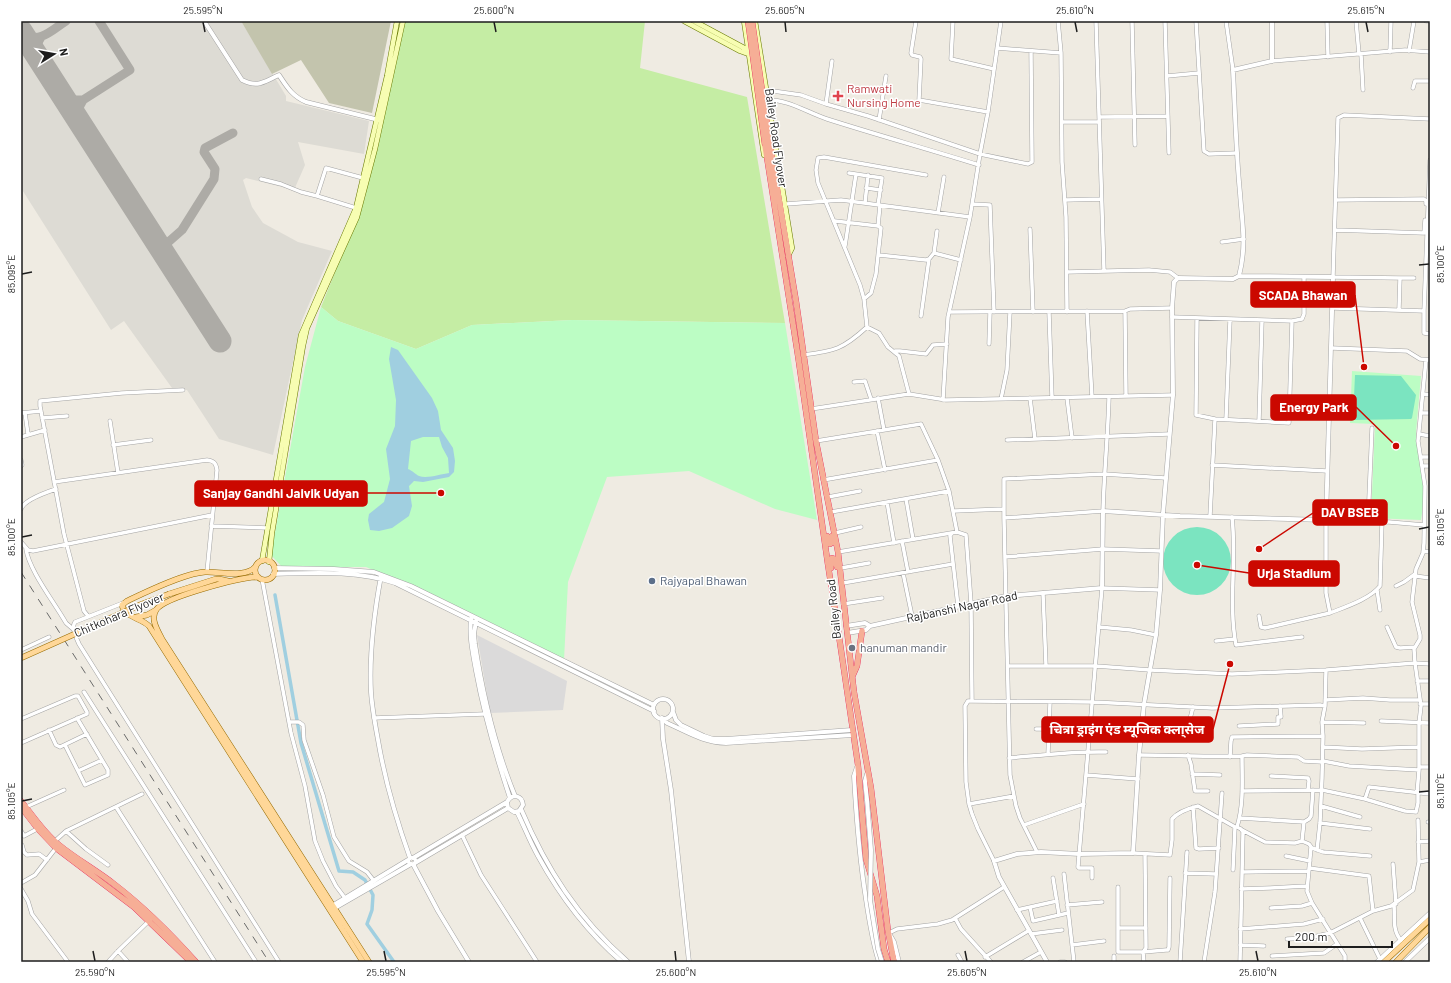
<svg xmlns="http://www.w3.org/2000/svg" width="1451" height="983" font-family="Barlow,'Noto Sans Devanagari',sans-serif">
  <rect width="100%" height="100%" fill="#efebe2"/>
  <path fill="#dbdada" d="M 477,635 L 567,681 L 563,710 L 490,713 Z"/>
  <path fill="#dddbd4" d="M 21,21 L 241,21 L 286,96 L 286,101 L 369,121 L 364,154 L 298,142 L 305,165 L 294,190 L 246,178 L 243,180 L 252,207 L 263,223 L 298,242 L 332,251 L 302,320 L 273,455 L 219,439 L 187,390 L 172,388 L 124,321 L 111,330 L 21,188 Z"/>
  <path fill="#c3c4ad" d="M 241,21 L 391,21 L 372,113 L 329,103 L 301,60 L 272,74 Z"/>
  <path fill="#c5eda4" d="M 401,21 L 645,21 L 640,68 L 747,97 L 785,323 L 572,320 L 472,325 L 416,349 L 338,321 L 321,307 L 365,198 Z"/>
  <path fill="#bcfdc4" d="M 321,307 L 338,321 L 416,349 L 472,325 L 572,320 L 785,323 L 817,520 L 775,509 L 689,471 L 607,477 L 568,582 L 564,660 L 436,597 L 366,567 L 282,567 L 271,555 L 305,367 Z
    M 1352,371 L 1421,376 L 1416,432 L 1423,484 L 1423,507 L 1421,520 L 1371,518 L 1375,424 L 1350,423 Z"/>
  <path fill="#7be4c0" d="M 1355,375 L 1401,376 L 1416,395 L 1412,418 L 1411,419 L 1353,420 Z
    M1163 561a34 34 0 1 1 68 0a34 34 0 1 1-68 0Z"/>
  <path fill="#a0cfe0" fill-rule="evenodd" d="M 391,347 L 398,350 L 432,398 L 438,411 L 441,430 L 453,448 L 455,461 L 454,472 L 449,477 L 423,482 L 414,481 L 409,486 L 412,506 L 409,516 L 392,528 L 379,531 L 370,530 L 368,520 L 369,514 L 384,502 L 390,479 L 386,449 L 395,426 L 396,400 L 389,359 ZM 423,437 L 439,437 L 442,447 L 448,458 L 449,473 C 441,474 427,479 419,476 C 415,474 413,471 408,469 L 411,441 Z"/>
  <g fill="none" stroke-linecap="round" stroke-linejoin="round">
    <path stroke="#a0cfe0" stroke-width="3.5" d="M 275,595 L 301,743 L 339,871 L 353,872 L 365,880 L 373,895 L 372,910 L 367,924 L 394,962"/>
    <path stroke="#adaba6" stroke-width="9" d="M 23,34 C 40,44 52,30 66,21
      M 36,54 L 36,46 L 41,37
      M 64,97 L 71,100 L 83,100 L 130,70 L 99,21
      M 78,119 L 77,111 L 83,100
      M 157,244 L 162,246 L 165,245 L 182,230 L 214,179 L 215,169 L 204,152 L 205,148 L 233,133"/>
    <path stroke="#adaba6" stroke-width="23" d="M 21,31 L 220,341"/>
    <defs>
      <path id="minor" d="M 916,21 L 911,53 L 912,55 L 920,57 L 921,59 L 919,100 L 988,112
        M 953,21 L 951,59 L 994,69
        M 1058,21 L 1061,53 L 1062,162 L 1066,217 L 1067,312
        M 1096,21 L 1104,271
        M 1132,21 L 1135,145
        M 1165,21 L 1169,153
        M 1196,21 L 1204,151 L 1209,154 L 1237,153
        M 1226,21 L 1233,70
        M 1327,21 L 1328,57
        M 1356,21 L 1359,54
        M 1426,21 L 1430,21
        M 997,48 L 1061,53
        M 1409,51 L 1414,21
        M 1390,52 L 1391,21
        M 1361,54 L 1363,90
        M 1272,61 L 1405,50 L 1430,52
        M 1167,76 L 1199,73
        M 1413,88 L 1415,81 L 1430,81
        M 766,90 L 801,95 L 826,104 L 868,116 L 980,154 L 1028,164 L 1032,162 L 1032,159 L 1031,51
        M 766,100 C 788,99 806,112 827,119 C 877,135 928,149 979,165
        M 826,104 L 832,61
        M 1099,117 L 1168,116
        M 879,120 L 886,76
        M 1062,122 L 1099,122
        M 849,173 L 882,178 L 878,205
        M 261,179 L 281,184 L 301,192 L 317,196
        M 866,188 L 881,190
        M 1065,200 L 1101,199
        M 1336,200 L 1424,199 L 1426,201 L 1426,204
        M 865,203 L 868,175
        M 786,204 L 841,200 L 970,217
        M 972,204 L 990,205 L 994,312
        M 356,208 L 317,196 L 326,168 L 363,178
        M 938,213 L 944,177
        M 835,221 L 878,226 L 881,228 L 876,274 L 871,293 L 864,299
        M 878,226 L 880,205
        M 1030,229 L 1033,312
        M 1335,230 L 1424,233 L 1425,220
        M 937,231 L 934,253 L 961,260
        M 1222,242 L 1244,239
        M 845,246 L 856,174
        M 879,255 L 926,260 L 929,259 L 934,253
        M 1067,272 L 1149,270 L 1170,272 L 1178,278
        M 1400,278 L 1333,277 L 1338,118 L 1344,115 L 1430,119
        M 1333,308 L 1424,311 L 1430,160
        M 1399,309 L 1400,278 L 1414,278
        M 1087,311 L 1092,397
        M 1125,311 L 1130,309 L 1172,308
        M 1424,311 L 1424,333 L 1430,334
        M 949,312 L 1125,311 L 1126,396
        M 1049,312 L 1052,398
        M 921,316 L 929,259
        M 1172,317 L 1292,321
        M 1197,318 L 1196,415 L 1215,419
        M 867,327 L 879,333 L 888,347 L 899,356 L 909,394
        M 989,344 L 990,312
        M 1332,348 L 1407,351 L 1420,359 L 1430,360
        M 895,351 L 900,351 L 926,354 L 933,345 L 947,344
        M 803,355 C 835,351 843,349 867,327 L 864,299 L 860,285 L 818,183 L 816,170 L 818,158 L 824,157 L 926,175
        M 1426,360 L 1418,441 L 1425,486 L 1424,543 L 1423,553 L 1416,569 L 1412,602 L 1420,635 L 1420,639 L 1414,649 L 1415,663 L 1430,664
        M 854,382 L 865,381 L 871,399
        M 1423,394 L 1430,395
        M 878,398 L 884,430
        M 1030,398 L 1035,439
        M 1067,398 L 1072,438
        M 1001,399 L 1007,370 L 1010,312
        M 943,400 L 948,317 L 970,217 L 980,154 L 988,112 L 1001,21
        M 811,409 L 909,394 L 946,400 L 1173,395
        M 21,413 L 41,411
        M 25,413 L 28,434
        M 1421,413 L 1430,413
        M 42,418 L 67,416
        M 1226,419 L 1230,320
        M 110,421 L 118,473
        M 1259,421 L 1262,320
        M 877,431 L 885,470
        M 1419,434 L 1430,436
        M 21,437 L 45,430
        M 1007,440 L 1169,434
        M 816,441 L 921,424 L 938,460 L 949,491 L 957,532
        M 113,445 L 151,440
        M 1421,457 L 1430,457
        M 21,460 L 22,465 L 21,466
        M 1212,465 L 1327,471
        M 1422,466 L 1430,466
        M 823,480 L 938,460
        M 54,482 L 207,460 C 214,461 216,463 217,470 L 207,572
        M 828,497 L 860,491
        M 906,499 L 913,539
        M 887,502 L 894,543
        M 21,509 C 24,500 47,492 56,489
        M 954,511 L 1004,509
        M 831,512 L 949,491
        M 1210,516 L 1215,419 L 1289,423 L 1292,321 L 1302,319 L 1304,314 L 1304,277
        M 1232,517 C 1237,560 1228,603 1236,645 L 1302,637
        M 1004,518 L 1004,479 L 1104,474 L 1165,478
        M 1368,522 L 1372,428
        M 211,526 L 268,528
        M 835,533 L 861,527
        M 952,533 L 950,536 L 958,606
        M 902,541 L 908,572
        M 21,542 L 28,550 L 33,551 L 212,515
        M 26,549 C 29,570 54,602 66,623 L 73,629
        M 1423,551 L 1430,552
        M 838,552 L 957,532 L 966,535 L 971,603 L 972,701 L 968,701 L 965,706 L 966,782 L 969,804 L 972,814 L 978,829 L 994,861
        M 1005,557 L 1103,549 L 1161,551
        M 841,568 L 869,563
        M 903,573 L 912,616
        M 1415,576 L 1430,578
        M 262,579 L 291,733 L 305,786 L 315,841 L 323,861 L 336,886 L 345,898
        M 843,583 L 953,564
        M 1396,586 L 1404,582 L 1415,574
        M 1377,590 L 1380,610
        M 1043,593 L 1046,666
        M 123,603 L 75,622 C 71,628 76,637 79,644 L 279,962
        M 843,604 L 882,598
        M 1330,613 C 1345,607 1370,599 1380,586 L 1382,522
        M 88,616 L 84,611 L 64,534 L 40,406 L 40,401 L 122,393 L 183,390
        M 1259,616 L 1261,627 L 1265,628 L 1330,613 L 1326,593 L 1326,520 L 1389,522 L 1424,525
        M 1099,627 L 1131,630 L 1156,635
        M 1387,627 L 1396,647 L 1400,648 L 1415,647
        M 1216,641 L 1235,639
        M 21,650 L 49,637
        M 1008,666 L 1096,666 L 1150,670 L 1232,674 L 1326,670 L 1415,663 L 1421,706 L 1419,723 L 1419,770 L 1417,793
        M 1417,681 L 1430,681
        M 84,692 L 256,962
        M 1325,700 L 1363,698 L 1390,700 L 1420,700
        M 972,701 L 1093,702 L 1212,708 L 1320,705 L 1325,706
        M 1420,704 L 1430,704
        M 374,718 L 484,714
        M 21,719 L 75,696 L 78,696 L 87,712 L 87,714 L 21,743
        M 1381,721 L 1430,723
        M 289,722 L 299,722 L 303,725 L 304,740 L 323,795 L 334,837 L 349,861 L 367,872 L 374,881
        M 1322,722 L 1364,723
        M 1239,726 L 1278,724 L 1278,717 L 1281,717 L 1280,706
        M 1188,727 L 1193,707
        M 1036,729 L 1063,729
        M 1089,729 L 1142,733
        M 49,730 L 56,745 L 60,747 L 87,734
        M 65,745 L 85,785 L 108,775 L 108,770 L 77,718
        M 1323,747 L 1362,749 L 1419,747
        M 1048,754 L 1050,702
        M 1139,755 C 1174,755 1208,757 1242,756 C 1242,780 1244,804 1237,827 L 1241,829 L 1243,832 L 1240,962
        M 1188,755 L 1191,764 L 1195,791 L 1208,791
        M 1242,756 L 1247,755 L 1298,757 L 1304,761 L 1322,762
        M 1230,757 L 1231,741 L 1232,737 L 1323,736
        M 1009,758 C 1042,755 1074,751 1106,752
        M 1323,761 L 1349,766 L 1419,770
        M 1419,767 L 1430,767
        M 78,771 L 102,760
        M 1192,774 L 1220,775
        M 1086,775 L 1138,779
        M 1271,776 L 1308,778 L 1309,781 L 1308,790
        M 1242,791 L 1322,790 L 1365,799 L 1369,787 L 1430,794
        M 1365,799 L 1405,811 L 1416,812 L 1418,803 L 1418,793
        M 969,804 L 1014,796
        M 1321,806 L 1360,817
        M 26,807 L 64,790
        M 116,807 L 215,962
        M 1193,807 L 1196,848 L 1199,849 L 1219,848
        M 1240,818 L 1304,822 L 1309,819 L 1311,816 L 1313,790
        M 1304,822 L 1302,841 L 1309,844 L 1312,848 L 1323,852 L 1370,856
        M 1428,822 L 1430,822
        M 1320,823 L 1370,829
        M 1024,825 L 1084,804
        M 1242,830 L 1265,842 L 1295,843 L 1302,841
        M 21,831 L 24,836 L 39,828
        M 66,831 L 86,849 L 108,865
        M 462,835 L 481,875 L 537,962
        M 55,841 L 66,831 L 142,794
        M 1418,842 L 1430,841
        M 22,845 L 24,852 L 27,855 L 39,854 L 47,860
        M 1311,847 L 1307,891 L 1312,903 L 1345,956 L 1345,962
        M 1317,850 L 1320,823 L 1322,778 L 1323,736 L 1322,722 L 1325,706 L 1326,670
        M 1037,852 L 1020,818 L 1016,806 L 1010,775 L 1004,518 L 1103,511 C 1104,473 1108,435 1109,397
        M 1133,853 L 1170,855 L 1172,840 L 1172,819 C 1178,812 1190,808 1198,806 L 1235,827 L 1237,827
        M 1286,856 L 1310,861
        M408.5 861a3.5 3.5 0 1 1 7 0a3.5 3.5 0 1 1-7 0Z
        M 1419,862 L 1430,860
        M 1393,864 L 1396,904
        M 1309,868 L 1369,876 L 1373,911
        M 1233,870 L 1235,827
        M 1242,872 L 1308,871
        M 1185,873 L 1216,874
        M 1064,874 L 1074,962
        M 1053,878 L 1059,915
        M 1092,878 L 1092,868 L 1079,868 L 1078,867 L 1102,588 L 1160,590
        M 21,883 L 35,875 L 56,848
        M 1118,887 L 1118,952 L 1143,952 L 1166,950 L 1168,950 L 1169,947 L 1170,878
        M 21,889 L 28,901 L 32,914 L 68,962
        M 1241,889 L 1270,888 L 1306,886
        M 1394,904 C 1395,916 1392,931 1401,940
        M 1067,905 L 1102,902
        M 1030,907 L 1033,921 L 1068,913
        M 1271,908 L 1302,906 L 1312,903
        M 1017,910 L 1057,901
        M 955,918 L 961,929 L 991,962
        M 1360,918 L 1380,959
        M 1118,928 L 1146,928
        M 1240,929 L 1304,924 L 1323,919
        M 889,933 L 897,929 L 938,924 L 952,920 L 1004,887
        M 1031,934 L 1062,930
        M 1287,939 L 1309,938 L 1330,933 L 1373,911 L 1391,906 L 1413,890 L 1419,862 L 1418,820
        M 1072,945 L 1104,941
        M 1240,945 L 1264,946
        M 118,951 L 128,962
        M 958,955 L 962,962
        M 1114,956 L 1114,962
        M 1272,956 L 1324,953 L 1337,944
        M 985,957 L 1028,931
        M 108,962 L 118,951 L 150,920
        M 1023,962 L 1041,952
        M 1060,962 L 1065,962
        M 1144,962 L 1143,952 L 1146,948 L 1145,854
        M 1180,962 L 1187,852
        M 1204,962 L 1215,892 L 1222,793"/>
      <path id="tertiary" d="M 204,21 L 242,80 C 258,88 263,82 279,75 C 287,87 292,96 306,102 L 379,120
        M 274,568 L 334,569 L 374,572 L 411,586 L 654,705
        M 273,574 C 314,573 356,570 395,583 L 654,711
        M 381,576 C 374,614 369,653 371,692 C 372,708 375,724 378,740 C 385,781 396,819 410,858
        M 471,619 C 469,637 473,654 476,671 C 484,714 496,756 510,798
        M 476,621 L 474,634 L 475,644 C 483,696 495,747 515,796
        M 846,626 L 865,623 L 870,626
        M 847,633 L 866,630 L 870,626 L 1006,596 L 1102,588 L 1103,511 L 1180,516 L 1326,520 L 1333,277 L 1239,276
        M653 709a10 10 0 1 1 20 0a10 10 0 1 1-20 0Z
        M 673,712 L 676,720 L 681,725 L 704,736 L 713,739 L 726,739 L 852,730
        M 662,718 L 663,739 L 671,790 L 689,962
        M 664,719 L 667,723 C 688,732 702,742 726,743 L 853,735
        M 857,767 L 854,776 C 856,813 859,850 864,886 C 868,912 871,938 879,962
        M 867,800 L 865,781 L 867,774
        M 521,809 C 547,870 578,918 628,962
        M 517,812 C 524,826 530,842 538,856 C 560,896 588,933 622,962
        M 413,858 L 507,802 C 512,793 522,795 523,805 L 519,811 L 514,812 L 508,808 L 507,802
        M 415,863 L 508,808
        M 413,864 L 438,911 L 469,962
        M 332,906 L 408,860
        M 333,909 L 411,864
        M 890,935 L 894,942 L 899,962
        M 1047,962 L 999,877 L 994,861 L 1017,854 L 1041,852 L 1080,854 L 1133,853 L 1139,755 L 1144,704 L 1156,635 L 1160,590 L 1163,514 L 1173,395 L 1172,308 L 1174,282 L 1178,278 L 1233,279 L 1239,276 C 1247,245 1242,223 1240,193 C 1236,152 1235,111 1233,70 L 1272,61 L 1272,21
        M 1377,962 L 1430,913
        M 1405,962 L 1430,938"/>
      <path id="secondary" d="M 684,21 L 740,51 L 751,55
        M 694,21 L 748,50 L 750,50
        M 744,21 L 764,155
        M 755,21 L 792,248 L 788,256
        M 262,561 L 301,335 L 356,208 L 387,76 L 397,21
        M 269,562 L 272,533 L 303,346 L 307,328 L 357,217 L 375,149 L 403,21"/>
      <path id="primary" d="M255 570a10 10 0 1 1 20 0a10 10 0 1 1-20 0Z
        M 256,566 C 246,579 219,571 205,572 C 185,573 146,592 127,601 L 122,605 C 124,617 141,618 149,626 L 363,962
        M 258,577 C 241,577 164,597 156,610 C 150,619 158,631 162,639 L 369,962
        M 169,594 L 216,579 L 219,579 L 228,581
        M 136,617 L 147,615 L 156,610
        M 1384,962 L 1430,919
        M 1396,962 L 1430,927"/>
      <path id="trunk" d="M 765,145 L 798,356 L 828,565 L 840,643 L 858,765 L 866,859 L 877,896 L 884,949 L 888,962
        M 770,145 L 796,301 L 816,441 L 838,552 L 854,692 L 871,788 L 888,931 L 894,962
        M 827,536 L 830,544 L 833,542 L 832,536
        M 831,568 L 831,560 L 832,558 L 835,559 L 837,567
        M 853,675 L 857,666 L 862,631
        M 21,801 C 33,816 44,833 59,845 C 76,859 96,870 114,884 C 144,907 171,934 196,962
        M 21,807 L 38,829 L 56,848 L 134,907 L 191,962"/>
    </defs>
    <use href="#minor" stroke="#a4a4a4" stroke-width="4.5"/>
    <use href="#tertiary" stroke="#a4a4a4" stroke-width="5"/>
    <use href="#secondary" stroke="#677900" stroke-width="5.5"/>
    <use href="#primary" stroke="#976b00" stroke-width="6"/>
    <use href="#trunk" stroke="#e41856" stroke-width="6"/>
    <use href="#minor" stroke="#fff" stroke-width="3.5"/>
    <use href="#tertiary" stroke="#fff" stroke-width="4"/>
    <use href="#secondary" stroke="#f7fdb2" stroke-width="4.5"/>
    <use href="#primary" stroke="#ffd798" stroke-width="5"/>
    <use href="#trunk" stroke="#f6ae96" stroke-width="5.5"/>
    <path stroke="#6b6b6b" stroke-width="1" stroke-dasharray="8 8" stroke-linecap="butt" d="M 21,572 L 269,962"/>
    <defs>
      <path id="tertiary-bridge" d="M 867,800 L 871,850 L 870,900 L 878,949 L 882,962"/>
      <path id="primary-bridge" d="M 21,658 L 142,604 L 169,594"/>
      <path id="trunk-bridge" d="M 748,21 L 765,145
        M 752,21 L 770,145"/>
    </defs>
    <use href="#tertiary-bridge" stroke="#a4a4a4" stroke-width="5" stroke-linecap="butt"/>
    <use href="#primary-bridge" stroke="#976b00" stroke-width="6" stroke-linecap="butt"/>
    <use href="#trunk-bridge" stroke="#e41856" stroke-width="6" stroke-linecap="butt"/>
    <use href="#tertiary-bridge" stroke="#fff" stroke-width="4"/>
    <use href="#primary-bridge" stroke="#ffd798" stroke-width="5"/>
    <use href="#trunk-bridge" stroke="#f6ae96" stroke-width="5.5"/>
  </g>
  <path fill="none" stroke="#1d1d1d" stroke-width="1.5" d="M 203,22 L 205,32M 494,22 L 496,32M 785,22 L 786,32M 1075,22 L 1077,32M 1366,22 L 1368,32M 1419,265 L 1429,264M 22,274 L 32,272M 1419,529 L 1429,527M 22,537 L 32,535M 1419,792 L 1429,791M 22,801 L 32,799M 93,951 L 95,961M 384,951 L 386,961M 675,951 L 676,961M 965,951 L 967,961M 1256,951 L 1258,961"/>
  <path fill="#e0444e" stroke="#fff" stroke-width="1.5" d="M836 90h4v4h4v4h-4v4h-4v-4h-4v-4h4z"/>
  <circle fill="#5c6f8a" stroke="#fff" stroke-width="1.5" cx="652" cy="581" r="4"/>
  <circle fill="#6b7280" stroke="#fff" stroke-width="1.5" cx="852" cy="648" r="4"/>
  <g text-anchor="middle" stroke-width="3" stroke-linejoin="round" paint-order="stroke">
    <g font-size="12" fill="#be3a42" stroke="#fff" text-anchor="start">
      <text x="847" y="93">Ramwati<tspan x="847" dy="14">Nursing Home</tspan></text>
    </g>
    <g font-size="12" fill="#1d1d1d" stroke="#fff">
      <text transform="translate(776 138) rotate(82)" y="4">Bailey Road Flyover</text>
      <text transform="translate(962 607) rotate(-12)" y="4">Rajbanshi Nagar Road</text>
      <text transform="translate(834 609) rotate(-96)" y="4">Bailey Road</text>
      <text transform="translate(119 615) rotate(-23)" y="4">Chitkohara Flyover</text>
    </g>
    <g font-size="12" fill="#4e5e75" stroke="#fff" text-anchor="start">
      <text x="660" y="585">Rajyapal Bhawan</text>
    </g>
    <g font-size="12" fill="#5b616d" stroke="#fff" text-anchor="start">
      <text x="860" y="652">hanuman mandir</text>
    </g>
  </g>
  <path fill="none" stroke="#cb0800" stroke-width="1.5" d="M1364 367L1355 295M1396 446L1356 407M441 493L367 493M1259 549L1313 513M1197 565L1249 573M1230 664L1213 729"/>
  <g fill="#cb0800" stroke="#fff" stroke-width="1.5">
    <circle cx="1364" cy="367" r="4"/>
    <circle cx="1396" cy="446" r="4"/>
    <circle cx="441" cy="493" r="4"/>
    <circle cx="1259" cy="549" r="4"/>
    <circle cx="1197" cy="565" r="4"/>
    <circle cx="1230" cy="664" r="4"/>
  </g>
  <g fill="#cb0800" stroke="#cb0800" stroke-width="1.5">
    <rect x="1251" y="282" width="104" height="25" rx="4"/>
    <rect x="1271" y="395" width="85" height="25" rx="4"/>
    <rect x="195" y="481" width="172" height="25" rx="4"/>
    <rect x="1313" y="500" width="74" height="25" rx="4"/>
    <rect x="1249" y="561" width="90" height="25" rx="4"/>
    <rect x="1042" y="717" width="171" height="25" rx="4"/>
  </g>
  <g font-size="13" text-anchor="middle" font-weight="bold" fill="#fff">
    <text x="1303" y="300">SCADA Bhawan</text>
    <text x="1314" y="412">Energy Park</text>
    <text x="281" y="498">Sanjay Gandhi Jaivik Udyan</text>
    <text x="1350" y="517">DAV BSEB</text>
    <text x="1294" y="578">Urja Stadium</text>
    <text x="1127" y="734">चित्रा ड्राइंग एंड म्यूजिक क्ला्सेज</text>
  </g>
  <rect width="1451" height="983" fill="none" stroke="#ffffff" stroke-width="44"/>
  <g transform="translate(54 54) rotate(79)" stroke="#ffffff" stroke-width="3" paint-order="stroke">
  <path d="M0-3L7 15L0 10L-7 15Z" fill="#1d1d1d"/>
  <text y="-6" font-size="11" font-weight="bold" text-anchor="middle" fill="#1d1d1d">N</text>
  </g>
  <path d="M1289 941v6h103v-6" fill="none" stroke="#1d1d1d" stroke-width="2"/>
  <text x="1295" y="941" font-size="12" fill="#1d1d1d" stroke="#ffffff" stroke-width="3" paint-order="stroke">200 m</text>
  <rect x="22" y="22" width="1407" height="939" fill="none" stroke="#1d1d1d" stroke-width="1.5"/>
  <g font-size="10" text-anchor="middle" fill="#1d1d1d">
    <text x="203" y="14">25.595°N</text>
    <text x="494" y="14">25.600°N</text>
    <text x="785" y="14">25.605°N</text>
    <text x="1075" y="14">25.610°N</text>
    <text x="1366" y="14">25.615°N</text>
    <text transform="translate(1440 264) rotate(-90)" y="4">85.100°E</text>
    <text transform="translate(11 274) rotate(-90)" y="4">85.095°E</text>
    <text transform="translate(1440 527) rotate(-90)" y="4">85.105°E</text>
    <text transform="translate(11 537) rotate(-90)" y="4">85.100°E</text>
    <text transform="translate(1440 791) rotate(-90)" y="4">85.110°E</text>
    <text transform="translate(11 801) rotate(-90)" y="4">85.105°E</text>
    <text x="95" y="976">25.590°N</text>
    <text x="386" y="976">25.595°N</text>
    <text x="676" y="976">25.600°N</text>
    <text x="967" y="976">25.605°N</text>
    <text x="1258" y="976">25.610°N</text>
  </g>
</svg>
